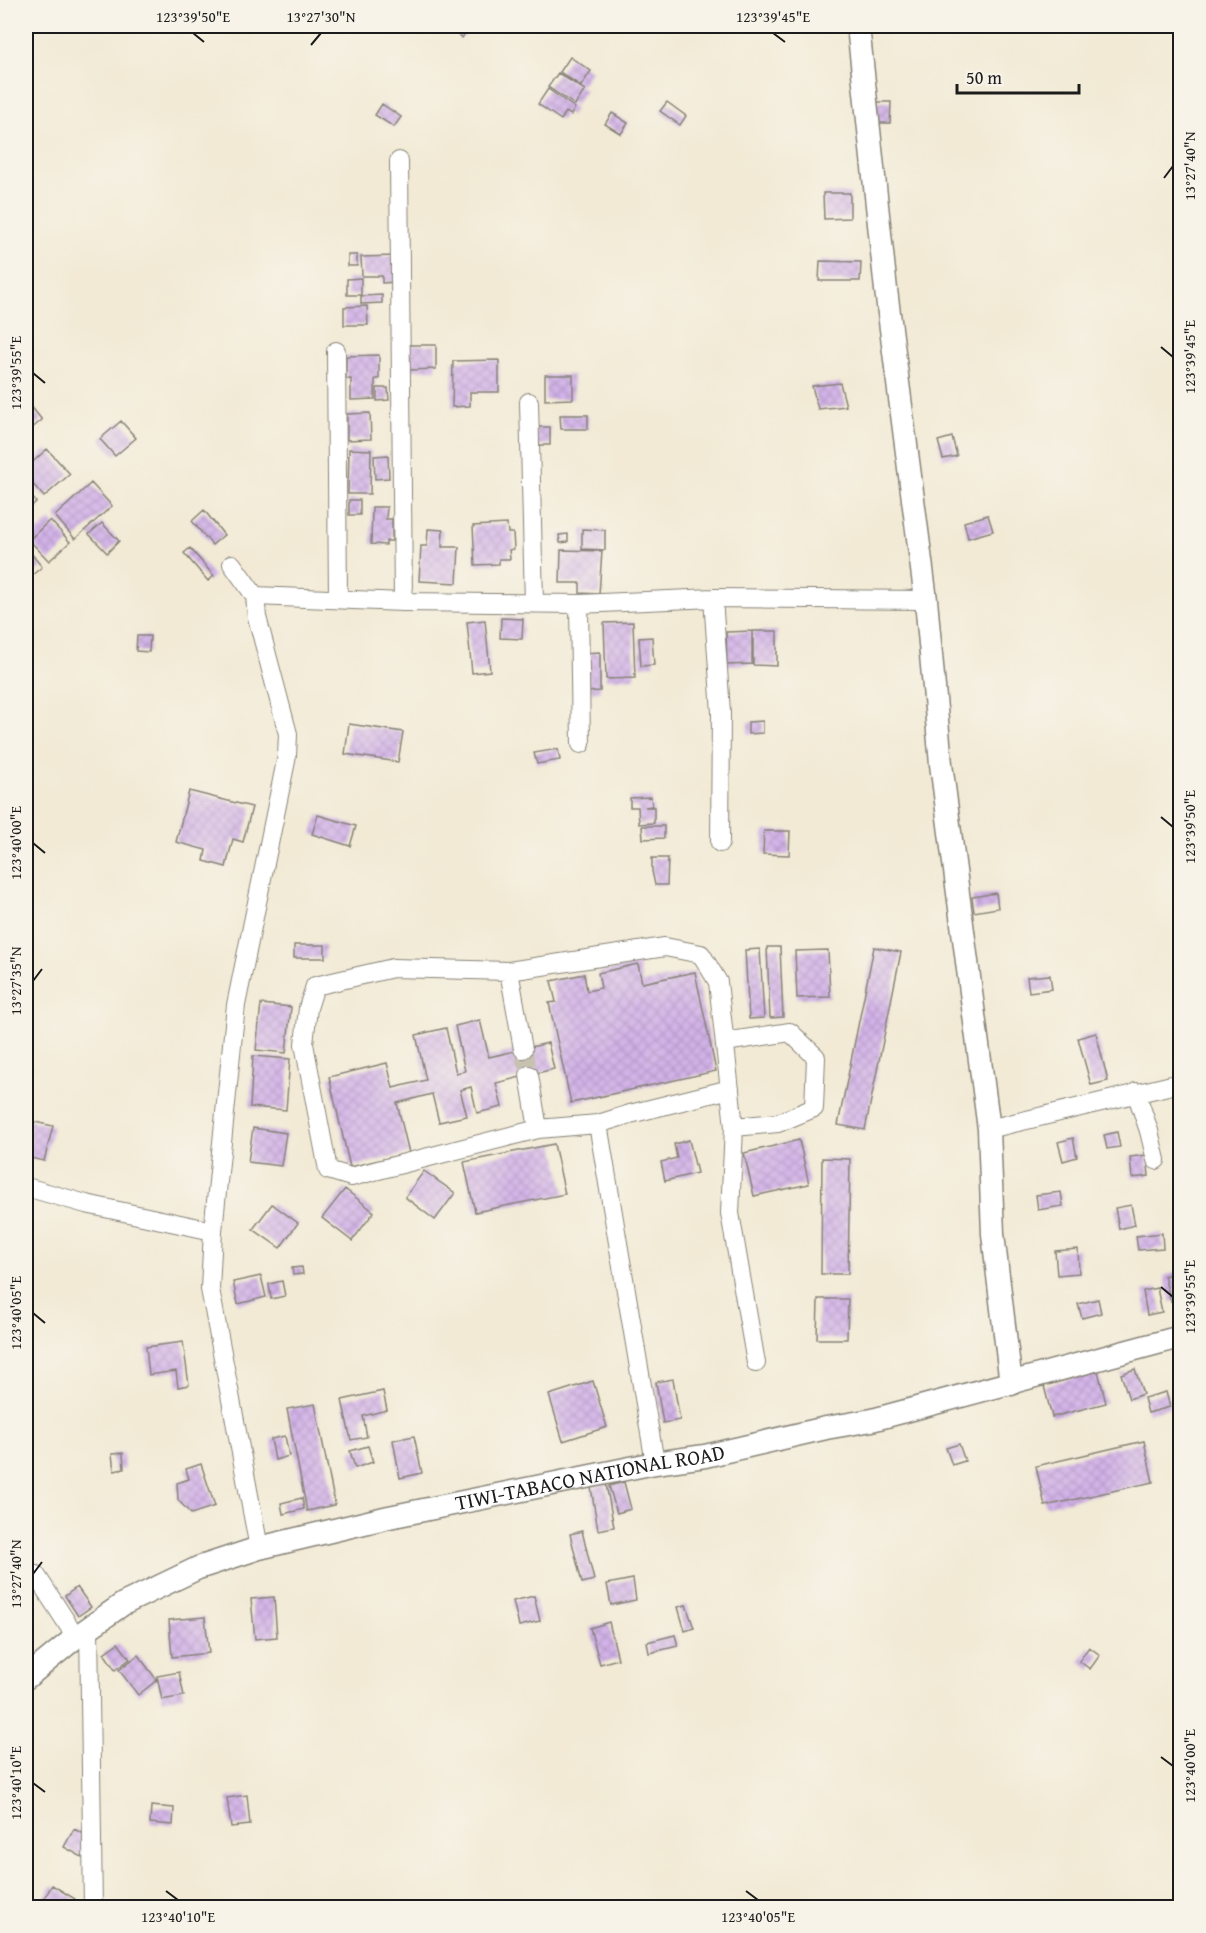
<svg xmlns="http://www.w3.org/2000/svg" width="1206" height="1933" font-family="'Gentium Book Plus',serif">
  <defs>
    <pattern id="building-cross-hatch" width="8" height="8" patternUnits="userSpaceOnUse" patternTransform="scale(1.5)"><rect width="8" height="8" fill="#d2b2e8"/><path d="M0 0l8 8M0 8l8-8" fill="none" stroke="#b498c6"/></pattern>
  </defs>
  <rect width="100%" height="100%" fill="#f7f3e8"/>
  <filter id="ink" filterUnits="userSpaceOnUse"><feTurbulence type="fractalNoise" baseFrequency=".0167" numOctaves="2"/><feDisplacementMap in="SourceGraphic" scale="12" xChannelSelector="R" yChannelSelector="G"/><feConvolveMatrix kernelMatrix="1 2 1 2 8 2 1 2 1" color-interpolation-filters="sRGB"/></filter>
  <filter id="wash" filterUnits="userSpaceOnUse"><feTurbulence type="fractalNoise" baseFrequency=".008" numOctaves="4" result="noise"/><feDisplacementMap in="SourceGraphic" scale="24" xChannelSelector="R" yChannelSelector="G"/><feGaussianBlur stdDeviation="1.35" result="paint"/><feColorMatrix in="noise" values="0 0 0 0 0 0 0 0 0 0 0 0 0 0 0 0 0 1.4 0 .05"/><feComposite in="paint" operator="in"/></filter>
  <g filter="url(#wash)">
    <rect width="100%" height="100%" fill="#f2ead5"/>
    <g id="blocks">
      <path fill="url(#building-cross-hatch)" d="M 448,26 L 471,26 L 462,38 L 447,27 Z
        M 570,57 L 591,71 L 581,86 L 560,72 Z
        M 558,73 L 585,90 L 575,105 L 548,87 Z
        M 548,89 L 575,108 L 571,115 L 566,112 L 561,120 L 538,104 Z
        M 667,102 L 686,116 L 680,125 L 660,111 Z
        M 876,102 L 891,102 L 890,123 L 876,123 Z
        M 382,104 L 401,117 L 394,127 L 375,115 Z
        M 612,113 L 628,123 L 621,134 L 605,124 Z
        M 823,193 L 850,193 L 850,218 L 824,219 Z
        M 348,255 L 357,255 L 357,266 L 348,266 Z
        M 396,256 L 396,282 L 382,283 L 382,276 L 362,276 L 361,257 Z
        M 820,261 L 861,262 L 860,281 L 819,281 Z
        M 361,278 L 361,295 L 347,295 L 347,279 Z
        M 382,295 L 382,303 L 361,304 L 361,296 Z
        M 367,306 L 368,325 L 344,325 L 344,307 Z
        M 408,345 L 436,345 L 436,369 L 408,370 Z
        M 379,355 L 379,379 L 375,379 L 375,399 L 351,400 L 351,379 L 346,379 L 346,356 Z
        M 499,360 L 499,392 L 470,392 L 470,406 L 452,407 L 453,361 Z
        M 545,375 L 573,375 L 573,399 L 545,400 Z
        M 840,383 L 846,406 L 818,409 L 812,386 Z
        M 377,388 L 388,388 L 389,400 L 377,401 Z
        M 26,400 L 42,420 L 26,433 Z
        M 370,413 L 371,439 L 347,440 L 347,414 Z
        M 560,415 L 588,415 L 588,429 L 561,429 Z
        M 121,421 L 136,438 L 115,456 L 100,439 Z
        M 536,427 L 550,427 L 550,445 L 536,445 Z
        M 952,437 L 957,456 L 943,459 L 938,441 Z
        M 47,449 L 70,474 L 44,497 L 26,476 L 26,468 Z
        M 349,449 L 371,450 L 370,494 L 348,494 Z
        M 388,455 L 389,478 L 375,479 L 374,456 Z
        M 91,483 L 112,506 L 75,539 L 55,516 Z
        M 26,490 L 36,502 L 26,511 Z
        M 349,500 L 360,500 L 360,515 L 349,515 Z
        M 372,507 L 387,507 L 386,519 L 392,519 L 392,541 L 386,541 L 386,545 L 371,544 Z
        M 204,510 L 224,535 L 212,545 L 192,521 Z
        M 988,515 L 993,531 L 968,538 L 964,522 Z
        M 50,520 L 70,542 L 49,561 L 29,540 Z
        M 102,523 L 119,541 L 107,553 L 89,534 Z
        M 507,524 L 508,533 L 513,533 L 514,549 L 509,550 L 510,559 L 499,559 L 499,564 L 475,565 L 473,526 Z
        M 428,529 L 443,530 L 442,547 L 459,547 L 457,583 L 419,581 L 421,546 L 427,546 Z
        M 582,529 L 605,530 L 605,550 L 582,549 Z
        M 568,534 L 568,542 L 560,543 L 559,535 Z
        M 26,547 L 42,567 L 26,580 Z
        M 190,548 L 214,576 L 208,581 L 184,553 Z
        M 561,550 L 602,551 L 599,594 L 580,593 L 580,583 L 560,583 Z
        M 501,618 L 523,619 L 522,639 L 500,638 Z
        M 485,620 L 490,671 L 472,673 L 467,622 Z
        M 633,622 L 635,678 L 606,679 L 604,623 Z
        M 752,631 L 752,664 L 727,665 L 726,632 Z
        M 753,631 L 777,631 L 777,666 L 753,665 Z
        M 137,636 L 150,636 L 149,652 L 136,651 Z
        M 652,637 L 654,665 L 641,666 L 639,638 Z
        M 600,652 L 600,691 L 585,692 L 584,653 Z
        M 763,721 L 763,733 L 748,734 L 748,722 Z
        M 349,724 L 403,732 L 398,762 L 345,754 Z
        M 558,749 L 560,760 L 537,764 L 534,753 Z
        M 189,791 L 252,807 L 243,842 L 233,839 L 226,867 L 204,861 L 206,850 L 176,842 Z
        M 651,797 L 652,806 L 645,807 L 654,807 L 654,823 L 639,824 L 638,807 L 630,807 L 630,798 Z
        M 318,815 L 356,826 L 350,846 L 312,834 Z
        M 642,826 L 664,826 L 664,838 L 643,839 Z
        M 764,831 L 790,831 L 789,855 L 763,854 Z
        M 652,858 L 668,858 L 667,885 L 655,885 L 652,871 Z
        M 996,893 L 998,908 L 974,912 L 972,897 Z
        M 294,945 L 325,945 L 325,958 L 294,958 Z
        M 767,947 L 780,947 L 783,1017 L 770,1018 Z
        M 874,947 L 901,952 L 865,1130 L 838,1125 Z
        M 760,949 L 764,1018 L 749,1019 L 745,950 Z
        M 828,950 L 830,997 L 797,998 L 795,951 Z
        M 638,964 L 642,983 L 695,972 L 716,1071 L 571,1103 L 549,1003 L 556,1002 L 551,981 L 584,974 L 587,991 L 601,988 L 598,973 Z
        M 1050,975 L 1052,989 L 1029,992 L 1027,977 Z
        M 261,1004 L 291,1007 L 286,1053 L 256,1050 Z
        M 480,1020 L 489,1057 L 548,1043 L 554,1069 L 496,1083 L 502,1107 L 477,1113 L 471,1087 L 460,1090 L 467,1116 L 439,1122 L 432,1094 L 397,1103 L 409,1153 L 350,1167 L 329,1077 L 387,1063 L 393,1088 L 426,1080 L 416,1035 L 446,1028 L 456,1073 L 465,1071 L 455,1026 Z
        M 1096,1033 L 1108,1081 L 1091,1085 L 1078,1038 Z
        M 253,1056 L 290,1059 L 286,1110 L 250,1107 Z
        M 26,1120 L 53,1126 L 44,1161 L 26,1157 Z
        M 253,1128 L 286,1133 L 281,1166 L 248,1162 Z
        M 1117,1132 L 1120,1147 L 1107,1149 L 1104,1135 Z
        M 1073,1138 L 1077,1157 L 1063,1161 L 1058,1142 Z
        M 689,1140 L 697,1173 L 665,1181 L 661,1162 L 677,1158 L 674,1144 Z
        M 799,1140 L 809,1184 L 754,1196 L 744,1153 Z
        M 554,1144 L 565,1194 L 475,1212 L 464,1162 Z
        M 1147,1155 L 1149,1176 L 1132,1178 L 1130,1157 Z
        M 822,1158 L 850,1159 L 848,1274 L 821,1274 Z
        M 424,1171 L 455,1193 L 435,1220 L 405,1197 Z
        M 345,1189 L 374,1212 L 352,1241 L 322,1218 Z
        M 1061,1192 L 1063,1206 L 1038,1210 L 1036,1195 Z
        M 272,1204 L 298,1223 L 280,1248 L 253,1229 Z
        M 1131,1205 L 1135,1225 L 1119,1229 L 1115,1208 Z
        M 1162,1233 L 1163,1248 L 1138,1250 L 1136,1236 Z
        M 1078,1249 L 1079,1273 L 1057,1275 L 1055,1251 Z
        M 302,1267 L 303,1274 L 293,1275 L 292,1268 Z
        M 1180,1271 L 1180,1299 L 1171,1302 L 1164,1276 Z
        M 261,1276 L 266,1297 L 238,1304 L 233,1282 Z
        M 282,1281 L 285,1296 L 271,1299 L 269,1284 Z
        M 1157,1288 L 1162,1312 L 1147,1315 L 1143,1291 Z
        M 818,1299 L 848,1299 L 847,1339 L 817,1339 Z
        M 1098,1299 L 1101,1313 L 1082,1318 L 1078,1304 Z
        M 183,1342 L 189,1385 L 178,1387 L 176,1371 L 149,1375 L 146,1347 Z
        M 1135,1369 L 1143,1394 L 1129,1399 L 1121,1374 Z
        M 1098,1371 L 1106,1403 L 1052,1417 L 1044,1386 Z
        M 673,1379 L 680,1420 L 663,1423 L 656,1382 Z
        M 593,1381 L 607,1427 L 563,1441 L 549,1395 Z
        M 383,1391 L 387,1410 L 363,1416 L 367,1437 L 351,1440 L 342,1400 Z
        M 1166,1392 L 1170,1407 L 1148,1413 L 1144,1398 Z
        M 315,1404 L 335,1505 L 307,1511 L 287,1409 Z
        M 285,1436 L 289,1456 L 275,1460 L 271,1439 Z
        M 414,1436 L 422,1473 L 400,1478 L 393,1440 Z
        M 1144,1441 L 1153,1482 L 1045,1506 L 1036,1466 Z
        M 959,1444 L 965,1461 L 952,1465 L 946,1448 Z
        M 368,1446 L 373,1462 L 355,1468 L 350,1451 Z
        M 123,1453 L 124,1469 L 114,1471 L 112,1454 Z
        M 201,1464 L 215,1506 L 191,1514 L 178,1500 L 177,1483 L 189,1479 L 186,1469 Z
        M 624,1482 L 631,1509 L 617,1513 L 609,1486 Z
        M 606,1484 L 614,1527 L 598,1530 L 591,1487 Z
        M 302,1498 L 304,1509 L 283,1514 L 281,1503 Z
        M 582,1531 L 594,1580 L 582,1583 L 570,1534 Z
        M 633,1579 L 636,1600 L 611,1605 L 607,1584 Z
        M 77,1587 L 91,1607 L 78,1616 L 65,1596 Z
        M 534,1596 L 540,1621 L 519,1626 L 513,1601 Z
        M 274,1597 L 277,1637 L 255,1639 L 251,1599 Z
        M 686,1605 L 694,1628 L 685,1631 L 678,1607 Z
        M 205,1617 L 209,1653 L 172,1657 L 169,1620 Z
        M 609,1622 L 618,1659 L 600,1664 L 590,1628 Z
        M 675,1635 L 678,1646 L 649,1653 L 647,1642 Z
        M 118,1643 L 130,1659 L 115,1670 L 104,1653 Z
        M 1089,1647 L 1100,1655 L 1090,1669 L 1079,1661 Z
        M 138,1655 L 157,1680 L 138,1695 L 119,1670 Z
        M 179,1672 L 184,1696 L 162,1700 L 157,1676 Z
        M 247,1795 L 250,1825 L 231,1827 L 227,1798 Z
        M 151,1806 L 174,1808 L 173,1825 L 150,1823 Z
        M 74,1829 L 92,1838 L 82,1857 L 64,1847 Z
        M 52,1885 L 75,1899 L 70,1908 L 39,1908 Z"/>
    </g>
  </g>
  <g filter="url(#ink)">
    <use href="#blocks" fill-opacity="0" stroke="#878378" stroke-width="1.5"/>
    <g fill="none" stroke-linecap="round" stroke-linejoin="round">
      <path stroke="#c7c1b0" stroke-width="18" stroke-dasharray="18 9" stroke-linecap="butt" d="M 523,1049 L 529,1075"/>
      <defs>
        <path id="minor" d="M 399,161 L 403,602
          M 336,351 L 338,599
          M 529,402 L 534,603
          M 232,564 L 255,596 L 257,617 L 288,734 L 287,756 L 236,1005 L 213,1231 L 210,1289 L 259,1548
          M 255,596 L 403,602 L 579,604 L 713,598 L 926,600
          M 713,598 L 721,712 L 720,843
          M 579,604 L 581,744
          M 509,971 L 523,1049
          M 725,1042 L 790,1032 L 816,1057 L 814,1108 L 778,1123 L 734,1127
          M 529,1075 L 538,1129
          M 1136,1092 L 1149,1131 L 1156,1160
          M 598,1124 L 538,1129 L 351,1177 L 328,1170 L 304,1044 L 308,1008 L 315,986 L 393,968 L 509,971 L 665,947 L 701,954 L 718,982 L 734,1127 L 730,1213 L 756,1363
          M 989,1129 L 1180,1083
          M 26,1187 L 86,1204 L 213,1231
          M 655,1463 L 598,1124 L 630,1114 L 730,1089
          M 26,1576 L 36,1575 L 76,1637
          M 89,1627 L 93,1908"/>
        <g id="major">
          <path d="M 858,26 L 886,290 L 926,600 L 941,764 L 989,1129 L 993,1234 L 1011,1384"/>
          <path id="s1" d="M 26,1678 L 76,1637 L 123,1604 L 198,1568 L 259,1548 L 389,1517 L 655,1463 L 705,1456 L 826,1428 L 872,1420 L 1180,1337"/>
        </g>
      </defs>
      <use href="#minor" stroke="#878378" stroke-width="20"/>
      <use href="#major" stroke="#878378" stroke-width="25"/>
      <use href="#minor" stroke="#fff" stroke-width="18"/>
      <use href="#major" stroke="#fff" stroke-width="22"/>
    </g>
  </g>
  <path fill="none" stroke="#1c1c1c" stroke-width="2" d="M 193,33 L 204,42M 773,33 L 785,42M 311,45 L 321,33M 1164,178 L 1173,166M 1161,347 L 1173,357M 33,373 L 45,383M 1161,817 L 1173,827M 33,843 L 45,853M 33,981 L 42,969M 1161,1287 L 1173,1297M 33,1313 L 45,1323M 33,1574 L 42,1562M 1161,1757 L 1173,1766M 33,1783 L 45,1792M 166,1891 L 178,1900M 746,1891 L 758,1900"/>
  <g text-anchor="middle" stroke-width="6" stroke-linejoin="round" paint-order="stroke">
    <g font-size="21" fill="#1c1c1c" stroke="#f7f3e8">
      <text dy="7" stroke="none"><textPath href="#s1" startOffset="608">TIWI-TABACO NATIONAL ROAD</textPath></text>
    </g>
  </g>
  <rect width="1206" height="1933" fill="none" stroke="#f7f3e8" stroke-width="66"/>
  <path d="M957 84v9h122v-9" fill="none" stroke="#1c1c1c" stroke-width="3"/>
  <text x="966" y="84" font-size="18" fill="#1c1c1c" stroke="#f7f3e8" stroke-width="4.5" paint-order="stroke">50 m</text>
  <rect x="33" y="33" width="1140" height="1867" fill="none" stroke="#1c1c1c" stroke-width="2"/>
  <g font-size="15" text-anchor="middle" fill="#1c1c1c">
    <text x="193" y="22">123°39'50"E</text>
    <text x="321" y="22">13°27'30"N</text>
    <text x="773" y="22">123°39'45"E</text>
    <text transform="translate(1190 166) rotate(-90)" y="5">13°27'40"N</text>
    <text transform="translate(1190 357) rotate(-90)" y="5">123°39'45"E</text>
    <text transform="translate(16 373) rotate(-90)" y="5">123°39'55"E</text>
    <text transform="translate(1190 827) rotate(-90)" y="5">123°39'50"E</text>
    <text transform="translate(16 843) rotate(-90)" y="5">123°40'00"E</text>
    <text transform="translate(16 981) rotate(-90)" y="5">13°27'35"N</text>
    <text transform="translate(1190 1297) rotate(-90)" y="5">123°39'55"E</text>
    <text transform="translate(16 1313) rotate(-90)" y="5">123°40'05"E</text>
    <text transform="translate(16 1574) rotate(-90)" y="5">13°27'40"N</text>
    <text transform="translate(1190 1766) rotate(-90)" y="5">123°40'00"E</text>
    <text transform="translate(16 1783) rotate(-90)" y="5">123°40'10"E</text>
    <text x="178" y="1922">123°40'10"E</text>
    <text x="758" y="1922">123°40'05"E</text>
  </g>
</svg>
